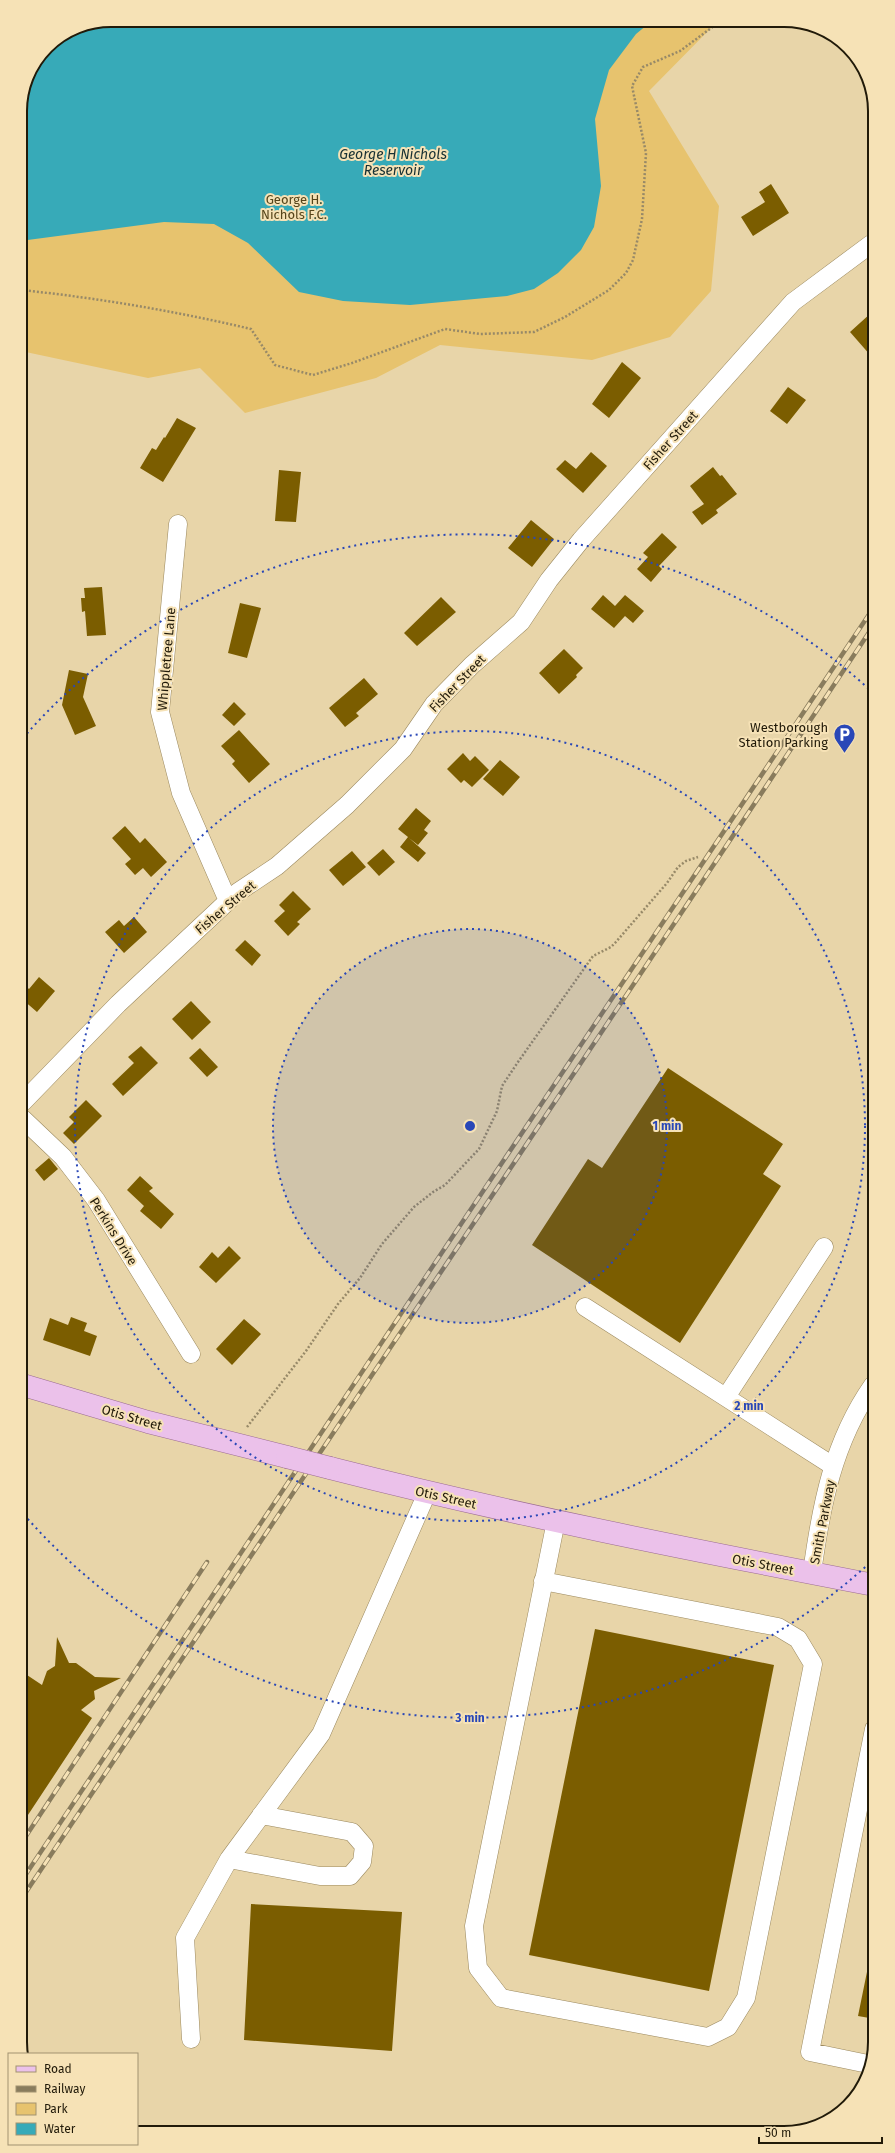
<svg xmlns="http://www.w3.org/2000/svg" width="895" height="2153" font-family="'Fira Sans',sans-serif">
  <rect width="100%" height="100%" fill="#e8d5a9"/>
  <path fill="#e7c36e" d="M 111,20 L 724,20 L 712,27 L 649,91 L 719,206 L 711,291 L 670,337 L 592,360 L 440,345 L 376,378 L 245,413 L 200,368 L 148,378 L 21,351 L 20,105 L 27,76 L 47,47 L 76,27 Z"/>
  <path fill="#37aab8" d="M 111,20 L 653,20 L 636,34 L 609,70 L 595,119 L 601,186 L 594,227 L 581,250 L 558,273 L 534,289 L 507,296 L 410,305 L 343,301 L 299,292 L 248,243 L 214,224 L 164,222 L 20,241 L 20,105 L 27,76 L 47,47 L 76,27 Z"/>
  <path fill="#7b5d00" d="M 771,184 L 789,213 L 753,236 L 741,217 L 765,202 L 759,192 Z
    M 871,313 L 871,356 L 850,332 Z
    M 622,362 L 641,378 L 609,418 L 592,404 Z
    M 788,387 L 806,400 L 787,424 L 770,411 Z
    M 177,418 L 196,428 L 163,482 L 140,468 L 152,448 L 156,450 L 164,437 L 165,438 Z
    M 591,452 L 607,466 L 583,493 L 556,469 L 565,460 L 576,469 Z
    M 713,467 L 720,476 L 722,475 L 737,494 L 716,510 L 718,513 L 702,525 L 692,512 L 704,504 L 690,486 Z
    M 279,470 L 301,472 L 296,522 L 275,521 Z
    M 531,520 L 554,539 L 532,567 L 508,548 Z
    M 662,533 L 677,547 L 659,566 L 662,569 L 651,582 L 637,569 L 648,557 L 643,553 Z
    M 102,587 L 106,635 L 87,636 L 85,611 L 82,612 L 81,598 L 85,598 L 84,588 Z
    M 603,595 L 615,606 L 625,595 L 644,611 L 633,623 L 625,616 L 614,628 L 591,609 Z
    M 441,597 L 456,612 L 417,646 L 404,633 Z
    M 240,603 L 261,608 L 247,658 L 228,653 Z
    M 564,649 L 583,668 L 576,675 L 577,677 L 559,694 L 539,673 Z
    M 69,670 L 88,674 L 83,697 L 96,726 L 75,735 L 62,705 Z
    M 364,678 L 378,694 L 356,713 L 359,716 L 345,727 L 329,708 Z
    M 234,702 L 246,714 L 234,726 L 222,715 Z
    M 239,730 L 270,764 L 249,783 L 232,764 L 235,761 L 221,746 Z
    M 463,753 L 470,761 L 475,756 L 489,770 L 472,787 L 464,780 L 461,783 L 447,769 Z
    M 500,760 L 520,777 L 503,796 L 483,779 Z
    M 416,808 L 431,821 L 424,830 L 428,833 L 418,845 L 409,838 L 426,853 L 418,862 L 400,847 L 408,837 L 398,829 Z
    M 125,826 L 140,843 L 145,838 L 167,862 L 151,877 L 143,868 L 135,875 L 125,864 L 131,859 L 112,838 Z
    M 383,849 L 395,862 L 379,876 L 367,863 Z
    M 352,851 L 366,867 L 343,886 L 329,870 Z
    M 293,891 L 311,909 L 297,922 L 300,924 L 288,936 L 274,921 L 285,911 L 279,905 Z
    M 134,917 L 147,932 L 124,953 L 105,932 L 119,920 L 124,926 Z
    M 245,940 L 261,955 L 252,966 L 235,950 Z
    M 39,977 L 55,991 L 37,1012 L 22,999 L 22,983 L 29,989 Z
    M 191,1001 L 211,1022 L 192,1040 L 172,1019 Z
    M 141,1046 L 158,1063 L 123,1096 L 112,1084 L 134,1063 L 128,1057 Z
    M 200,1048 L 218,1067 L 207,1077 L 189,1058 Z
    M 668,1068 L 783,1144 L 763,1174 L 781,1186 L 680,1343 L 532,1245 L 588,1159 L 602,1168 Z
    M 86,1100 L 102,1116 L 74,1144 L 63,1133 L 74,1122 L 69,1117 Z
    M 49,1158 L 58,1169 L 44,1181 L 35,1170 Z
    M 140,1176 L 153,1188 L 149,1191 L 174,1214 L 161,1229 L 140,1211 L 144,1206 L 127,1190 Z
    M 229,1246 L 241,1258 L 216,1283 L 199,1267 L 212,1252 L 218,1258 Z
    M 71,1317 L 87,1323 L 84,1331 L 97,1336 L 90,1356 L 43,1340 L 50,1318 L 68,1325 Z
    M 244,1319 L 261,1334 L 232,1365 L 216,1349 Z
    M 595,1629 L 774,1665 L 709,1991 L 529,1955 Z
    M 57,1637 L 69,1663 L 76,1663 L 95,1677 L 121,1678 L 94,1691 L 95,1699 L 81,1710 L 92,1718 L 24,1821 L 24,1673 L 42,1685 L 47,1671 L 55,1666 Z
    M 251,1904 L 402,1912 L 392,2051 L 244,2040 Z
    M 869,1962 L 875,1963 L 875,2019 L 858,2016 Z"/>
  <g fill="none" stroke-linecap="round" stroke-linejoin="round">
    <defs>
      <path id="minor" d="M 178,524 L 160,712 L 181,793 L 228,901
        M 23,1102 L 118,1004 L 228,901 L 238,892 L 277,866 L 347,805 L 403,749 L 434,704 L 472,665 L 521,622 L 549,580 L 581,540 L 793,302 L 871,244
        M 23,1119 L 63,1157 L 96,1200 L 191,1354
        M 585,1307 L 833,1466
        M 726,1397 L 824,1247
        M 812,1573 C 821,1506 833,1442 873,1385
        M 543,1581 L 778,1627 L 798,1639 L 813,1664 L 746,1998 L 728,2027 L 708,2037 L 501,1998 L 478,1968 L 474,1926 L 556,1521
        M 229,1859 L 320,1876 L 350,1876 L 362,1862 L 364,1846 L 352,1832 L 261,1815
        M 191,2039 L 185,1938 L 229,1859 L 321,1734 L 427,1493
        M 868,2064 L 810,2052 L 874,1729"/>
      <path id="major" d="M 23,1385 L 148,1422 L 287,1457
        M 330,1468 C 510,1514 692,1550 874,1585"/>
    </defs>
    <use href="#minor" stroke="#9b895f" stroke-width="19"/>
    <use href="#major" stroke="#9b6c92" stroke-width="23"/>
    <path stroke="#978968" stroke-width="2.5" stroke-dasharray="2 2" stroke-linecap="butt" d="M 21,290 C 98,298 175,311 251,329 L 275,365 L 313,375 L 352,363 L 445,329 L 480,334 L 534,332 L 565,317 L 609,290 L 626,273 L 633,260 L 642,219 L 646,153 L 632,86 L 643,67 L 680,51 L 722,20
      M 247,1427 L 306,1351 L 338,1304 L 360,1278 L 382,1244 L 414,1207 L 433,1192 L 445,1185 L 479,1149 L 497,1111 L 502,1086 L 518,1062 L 593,956 L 611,947 L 615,943 L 667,883 L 678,867 L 686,861 L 698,857"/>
    <use href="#minor" stroke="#fff" stroke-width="18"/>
    <use href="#major" stroke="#ebc1ea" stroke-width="22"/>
    <defs>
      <path id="rail" d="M 24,1839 L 207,1562
        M 24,1877 L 872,610
        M 24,1895 L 872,628"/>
    </defs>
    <use href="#rail" stroke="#897c5d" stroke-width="4.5"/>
    <use href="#rail" stroke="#f6e2b6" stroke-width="3" stroke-dasharray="9" stroke-linecap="butt"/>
    <defs>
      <path id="major-bridge" d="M 287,1457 L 330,1468"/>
    </defs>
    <use href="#major-bridge" stroke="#9b6c92" stroke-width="23" stroke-linecap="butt"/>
    <use href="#major-bridge" stroke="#ebc1ea" stroke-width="22"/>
  </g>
  <circle cx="470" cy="1126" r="197" fill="#2947b7" fill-opacity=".12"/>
  <g fill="none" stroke="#2947b7" stroke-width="2" stroke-dasharray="2 4">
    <circle cx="470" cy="1126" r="197"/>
    <circle cx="470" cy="1126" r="395"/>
    <path d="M874 1559A592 592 0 0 1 27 1518M23 738A592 592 0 0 1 870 690"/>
  </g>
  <defs>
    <symbol id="parking-pin" viewBox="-11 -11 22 30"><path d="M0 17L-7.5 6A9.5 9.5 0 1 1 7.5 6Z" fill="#2947b7" stroke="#f6e2b6"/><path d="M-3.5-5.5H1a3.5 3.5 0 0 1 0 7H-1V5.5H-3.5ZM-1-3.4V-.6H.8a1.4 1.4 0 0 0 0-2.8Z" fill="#fff"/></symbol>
  </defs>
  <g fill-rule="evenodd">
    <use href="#parking-pin" x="832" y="722" width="25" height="34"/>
  </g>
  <g text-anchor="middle" stroke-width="4" stroke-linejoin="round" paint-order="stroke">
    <g font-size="13" fill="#56451b" stroke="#f6e2b6">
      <text x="294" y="204">George H.<tspan x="294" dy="15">Nichols F.C.</tspan></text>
    </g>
    <g font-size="13" fill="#211a09" stroke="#f6e2b6">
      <text transform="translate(670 440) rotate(-48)" y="5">Fisher Street</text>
      <text transform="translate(166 659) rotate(-85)" y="5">Whippletree Lane</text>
      <text transform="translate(457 683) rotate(-46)" y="5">Fisher Street</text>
      <text transform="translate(225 907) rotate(-40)" y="5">Fisher Street</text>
      <text transform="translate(114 1231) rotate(58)" y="5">Perkins Drive</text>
      <text transform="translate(132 1417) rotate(16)" y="5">Otis Street</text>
      <text transform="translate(446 1497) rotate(13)" y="5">Otis Street</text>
      <text transform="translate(822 1522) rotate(-79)" y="5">Smith Parkway</text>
      <text transform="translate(763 1564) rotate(11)" y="5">Otis Street</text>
    </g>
    <g font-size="13" fill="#211a09" stroke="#f6e2b6" text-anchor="end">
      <text x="828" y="732">Westborough<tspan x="828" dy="15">Station Parking</tspan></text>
    </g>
    <g font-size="14" font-style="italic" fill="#173033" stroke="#f6e2b6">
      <text x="393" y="159">George H Nichols<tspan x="393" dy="16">Reservoir</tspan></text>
    </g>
  </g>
  <path d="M0 0H895V2153H0ZM111 27H784A84 84 0 0 1 868 111V2042A84 84 0 0 1 784 2126H111A84 84 0 0 1 27 2042V111A84 84 0 0 1 111 27Z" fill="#f6e2b6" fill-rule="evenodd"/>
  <path fill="none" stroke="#211a09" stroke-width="2" d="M111 27H784A84 84 0 0 1 868 111V2042A84 84 0 0 1 784 2126H111A84 84 0 0 1 27 2042V111A84 84 0 0 1 111 27Z"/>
  <circle cx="470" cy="1126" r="6" fill="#2947b7" stroke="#f6e2b6" stroke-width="2"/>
  <g font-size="12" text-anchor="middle" font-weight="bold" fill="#2947b7" stroke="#f6e2b6" stroke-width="4" stroke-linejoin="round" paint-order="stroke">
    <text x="667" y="1130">1 min</text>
    <text x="749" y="1410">2 min</text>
    <text x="470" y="1722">3 min</text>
  </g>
  <rect x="8" y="2053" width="130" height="92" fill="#f6e2b6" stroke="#a19271"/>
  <rect x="16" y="2066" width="20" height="6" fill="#ebc1ea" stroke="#a19271"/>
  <text x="44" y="2073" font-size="12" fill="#211a09">Road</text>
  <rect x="16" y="2086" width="20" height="6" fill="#897c5d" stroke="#a19271"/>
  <text x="44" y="2093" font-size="12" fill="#211a09">Railway</text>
  <rect x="16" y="2103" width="20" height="12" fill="#e7c36e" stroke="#a19271"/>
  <text x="44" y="2113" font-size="12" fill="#211a09">Park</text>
  <rect x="16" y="2123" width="20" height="12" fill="#37aab8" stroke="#a19271"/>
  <text x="44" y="2133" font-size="12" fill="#211a09">Water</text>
  <path d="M759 2137v6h123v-6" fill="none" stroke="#211a09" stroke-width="2"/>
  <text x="765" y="2137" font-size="12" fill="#211a09" stroke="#f6e2b6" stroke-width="3" paint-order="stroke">50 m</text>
</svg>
